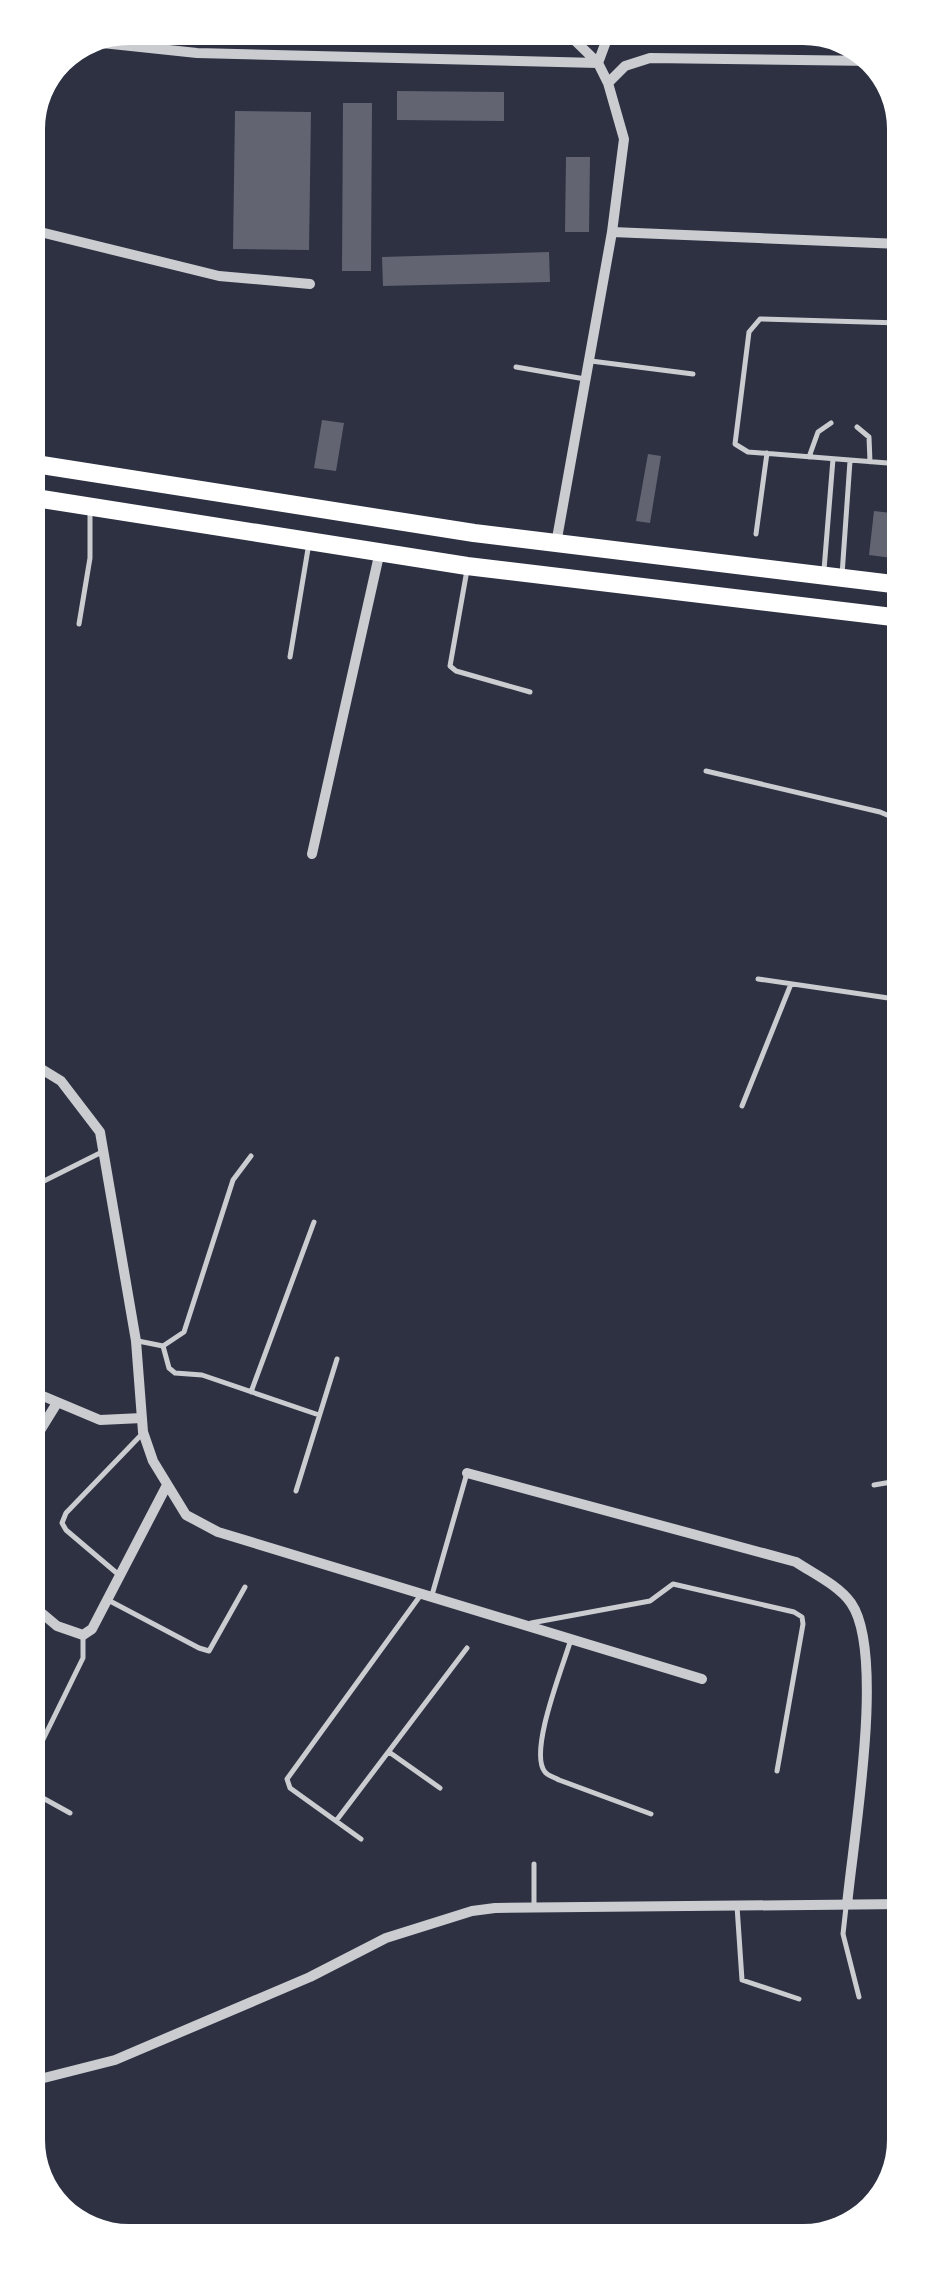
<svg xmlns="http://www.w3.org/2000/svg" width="932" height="2269" font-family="Quicksand,sans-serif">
  <rect width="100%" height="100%" fill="#2d3142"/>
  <path fill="#626471" d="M 397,91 L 504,92 L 504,121 L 397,120 Z
    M 343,103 L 372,103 L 371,271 L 342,271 Z
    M 235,111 L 311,112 L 309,250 L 233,249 Z
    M 566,157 L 590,157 L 589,232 L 565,232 Z
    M 549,252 L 550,282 L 383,286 L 382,257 Z
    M 322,420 L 344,423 L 336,471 L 314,468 Z
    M 648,454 L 661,456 L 650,523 L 636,521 Z
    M 874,511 L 900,514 L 900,559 L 869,555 Z"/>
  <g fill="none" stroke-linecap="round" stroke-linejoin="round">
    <path stroke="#caccd0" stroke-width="5" d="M 900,323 L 760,319 L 749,332 L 735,444 L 748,452 L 900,464
      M 591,361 L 693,374
      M 516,367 L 585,379
      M 857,427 L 869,437 L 870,462
      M 809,457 L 818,432 L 831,423
      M 756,534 L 767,453
      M 467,570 L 450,666 L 456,671 L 530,692
      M 824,570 L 833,459
      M 842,575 L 850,461
      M 79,624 L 90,558 L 90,510
      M 290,657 L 309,543
      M 706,771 L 880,812 L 901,821
      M 758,979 L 902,1000
      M 742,1106 L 791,984
      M 30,1188 L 104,1151
      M 138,1341 L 163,1346 L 184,1332 L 233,1180 L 251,1156
      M 163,1346 L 169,1368 L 175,1373 L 202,1375 L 319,1415
      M 251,1392 L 314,1222
      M 874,1485 L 903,1480
      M 296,1491 L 337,1359
      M 119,1575 L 66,1530 L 62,1523 L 66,1513 L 143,1433
      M 432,1595 L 467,1473
      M 108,1600 L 199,1648 L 209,1651 L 245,1587
      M 531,1623 L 650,1601 L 673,1584 L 794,1612 L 802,1617 L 803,1624 L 777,1771
      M 571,1639 C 564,1664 528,1752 545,1772 C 548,1776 554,1777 559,1780 L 651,1814
      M 389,1752 L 440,1788
      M 32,1762 L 83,1658 L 83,1638
      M 32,1792 L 70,1813
      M 336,1821 L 467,1648
      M 361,1839 L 290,1788 L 287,1779 L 420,1596
      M 534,1906 L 534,1864
      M 737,1906 L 742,1980 L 799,1999
      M 846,1907 L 843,1934 L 859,1997
      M 32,1925 L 36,1920"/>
    <path stroke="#caccd0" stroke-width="10" d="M 93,42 L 197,53 L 598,63 L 611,28
      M 608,83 L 625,66 L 650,58 L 873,61
      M 28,229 L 219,276 L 310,284
      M 612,232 L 900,244
      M 556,544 L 612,232 L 624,139 L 608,83 L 598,63 L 562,28
      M 312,854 L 380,551
      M 30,1062 L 61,1081 L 100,1132 L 136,1341 L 143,1432 L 153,1461 L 186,1515 L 218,1532 L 702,1679
      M 31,1391 L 100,1420 L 142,1418
      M 31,1445 L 57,1403
      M 467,1473 L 796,1562 C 814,1574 838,1585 851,1603 C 886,1653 853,1840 847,1905
      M 31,1604 L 57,1626 L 83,1635 L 92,1629 L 167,1485
      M 32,2081 L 115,2060 L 310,1977 L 386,1938 L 472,1911 L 495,1908 L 904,1904"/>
    <path stroke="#fff" stroke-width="18" d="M 29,463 L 474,533 L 901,585
      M 29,497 L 467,566 L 901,618"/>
  </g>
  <path d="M0 0H932V2269H0ZM129 45H803A84 84 0 0 1 887 129V2140A84 84 0 0 1 803 2224H129A84 84 0 0 1 45 2140V129A84 84 0 0 1 129 45Z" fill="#fff" fill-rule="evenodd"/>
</svg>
